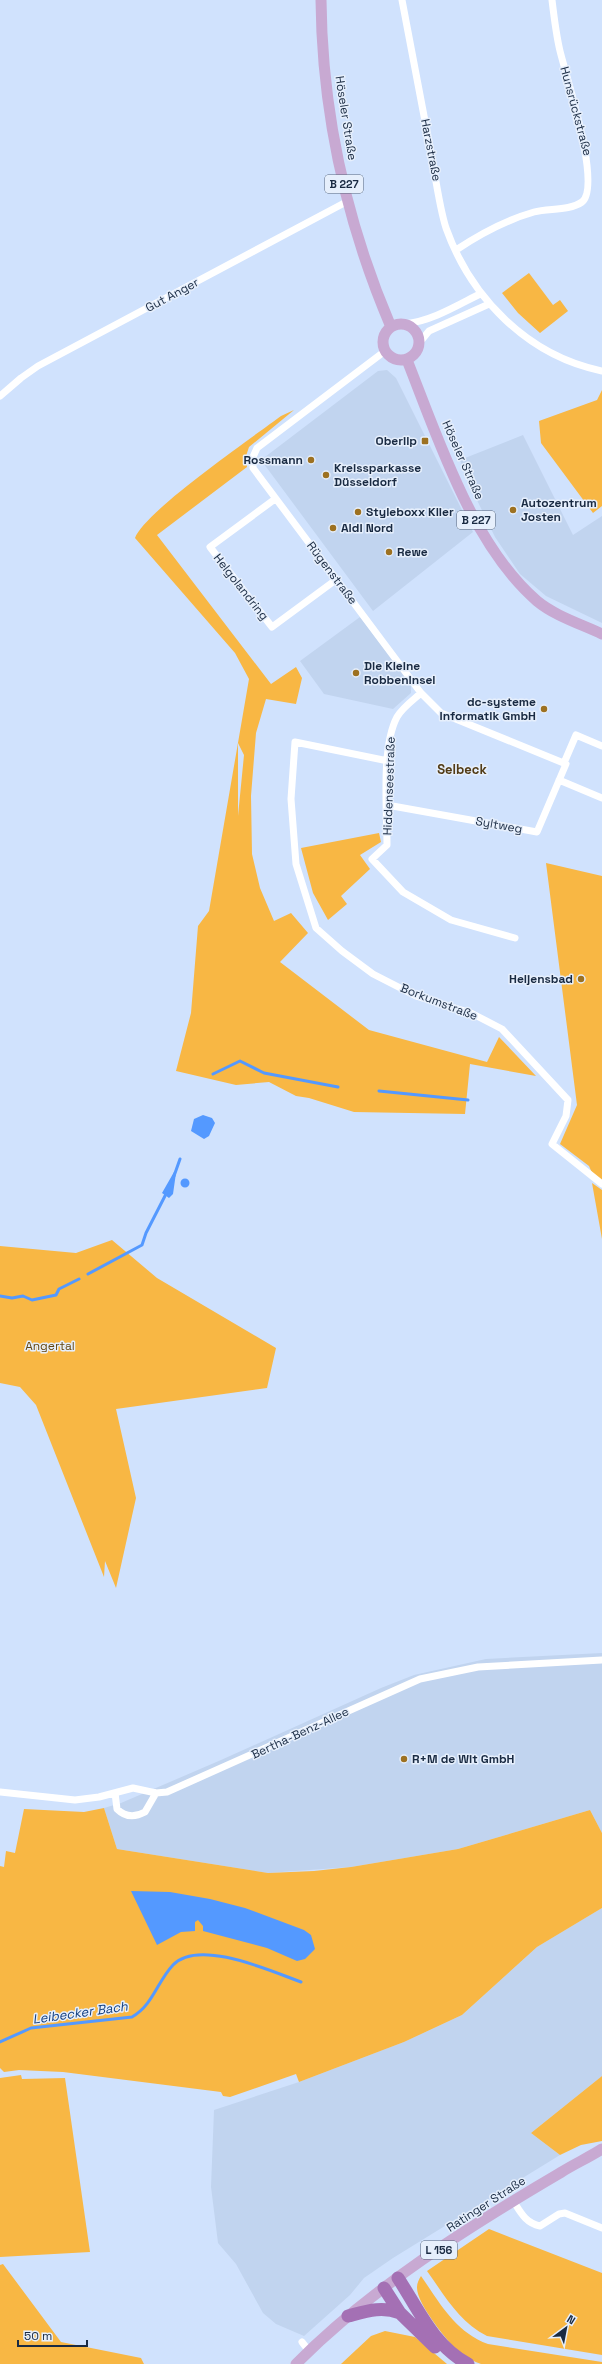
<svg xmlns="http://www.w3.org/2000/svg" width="602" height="2364" font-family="'Space Grotesk',sans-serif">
  <rect width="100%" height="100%" fill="#d0e2fd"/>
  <path fill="#c1d4ef" d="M 387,370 L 396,378 L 473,532 L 373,611 L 261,460 L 378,371 Z
    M 523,435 L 573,535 L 602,516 L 602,623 L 546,596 L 520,574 L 495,537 L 475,496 L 460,460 Z
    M 360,617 L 411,684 L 411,693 L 393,709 L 324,694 L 300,661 Z
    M 602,1653 L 602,1833 L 590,1810 L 458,1849 L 351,1867 L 268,1873 L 117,1849 L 104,1808 L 121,1803 L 221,1760 L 381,1688 L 414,1675 L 486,1659 Z
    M 602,1908 L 602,2076 L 531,2133 L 560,2155 L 393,2258 L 364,2278 L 350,2295 L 304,2336 L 276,2324 L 263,2313 L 236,2264 L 218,2243 L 211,2187 L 214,2110 L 299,2082 L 404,2042 L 462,2015 L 537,1947 Z"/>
  <path fill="#f8b744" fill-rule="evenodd" d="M 529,273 L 553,305 L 560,300 L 568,311 L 540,333 L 518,313 L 502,293 Z
    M 602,390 L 602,506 L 593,513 L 541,443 L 539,421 L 597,400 Z
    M 294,410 L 249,447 L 246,456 L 247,467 L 157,535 L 271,684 L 296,667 L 302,678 L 296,704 L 266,699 L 256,733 L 251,796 L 252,854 L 260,888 L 274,921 L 291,913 L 308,933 L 280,962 L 369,1030 L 487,1062 L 499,1037 L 536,1076 L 470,1064 L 465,1114 L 354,1112 L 309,1098 L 296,1096 L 269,1082 L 236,1085 L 176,1071 L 191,1013 L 198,926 L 209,911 L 249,679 L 235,653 L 135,538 C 145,511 253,437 281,416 ZM 238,743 L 244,755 L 238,816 Z
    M 379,833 L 381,842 L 360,855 L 370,869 L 341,896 L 347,904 L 328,920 L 313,893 L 301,848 Z
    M 546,863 L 602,876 L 602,1181 L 593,1175 L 589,1166 L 560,1144 L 577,1105 Z
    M 592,1183 L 602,1190 L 602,1239 Z
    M 112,1240 L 157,1278 L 276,1348 L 267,1388 L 116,1409 L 136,1498 L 116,1588 L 105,1561 L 104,1577 L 36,1405 L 20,1387 L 0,1383 L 0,1246 L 76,1253 Z
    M 104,1808 L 117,1849 L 268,1873 L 314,1871 L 351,1867 L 458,1849 L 590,1810 L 602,1833 L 602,1908 L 537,1947 L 462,2015 L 404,2042 L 299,2082 L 296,2074 L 230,2097 L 223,2096 L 221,2092 L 63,2072 L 19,2070 L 4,2072 L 0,2068 L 0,1866 L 4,1867 L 6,1851 L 15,1853 L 24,1809 L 84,1812 Z
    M 21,2075 L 22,2079 L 65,2078 L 90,2252 L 0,2257 L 0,2078 Z
    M 602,2076 L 602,2141 L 581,2145 L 560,2155 L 531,2133 Z
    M 489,2229 L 602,2273 L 602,2355 L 487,2336 C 459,2322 445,2296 427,2271 Z
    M 3,2264 L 61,2342 L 141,2358 L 144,2364 L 0,2364 L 0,2265 Z
    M 421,2276 C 440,2303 455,2332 488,2344 L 602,2362 L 602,2364 L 481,2364 C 474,2361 467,2359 461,2354 C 449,2344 416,2303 417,2287 C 417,2283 419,2279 421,2276 Z
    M 385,2331 L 415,2337 L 447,2364 L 341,2364 L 371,2336 Z"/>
  <path fill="#5499ff" d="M 203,1115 L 212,1118 L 215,1123 L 209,1136 L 204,1139 L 191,1131 L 194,1119 Z
    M 174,1172 L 176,1173 L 173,1194 L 169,1198 L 162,1193 Z
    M180.5 1183a4.5 4.5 0 1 1 9 0a4.5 4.5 0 1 1-9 0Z
    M 131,1891 L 170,1892 L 210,1899 L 245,1908 L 304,1930 L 311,1935 L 315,1949 L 305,1959 L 297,1961 L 267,1948 L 203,1931 L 203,1926 L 198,1920 L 195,1922 L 195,1931 L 181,1932 L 157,1945 Z"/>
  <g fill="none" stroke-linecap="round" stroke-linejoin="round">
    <path stroke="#5499ff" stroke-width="3" d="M 213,1074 L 240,1061 L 264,1073 L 338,1087
      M 379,1091 L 468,1100
      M 174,1176 L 180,1159
      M 88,1274 L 142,1245 L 146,1233 L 167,1192
      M 0,1296 L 12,1298 L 23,1296 L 32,1300 L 56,1295 L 59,1289 L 79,1279
      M 0,2042 L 31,2028 L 132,2017 C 153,2005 157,1982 173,1965 C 198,1938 271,1971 301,1982"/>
    <path stroke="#fff" stroke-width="7" d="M 402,0 C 411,46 419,91 428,137 C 434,164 438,203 446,228 C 471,298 528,356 602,371
      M 456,250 C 480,234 506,220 534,212 C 549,208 569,211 582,202 C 602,186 566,76 560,51 C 556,34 554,17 552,0
      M 405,324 C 432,321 456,306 480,294
      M 420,342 L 429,331 L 489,304
      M 385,351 L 257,448 L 253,457 L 253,468 L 421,693 L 441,713 L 566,764 L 537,832 L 387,805
      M 0,396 L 21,378 L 38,366 L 348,201
      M 275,499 L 210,547 L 272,627 L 337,579
      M 421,693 C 413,700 402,708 397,717 C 381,747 387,811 387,845 L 372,859 L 403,892 L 451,920 L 515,938
      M 388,761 L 295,742 L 291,799 L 296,864 L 316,928 L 342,951 L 373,974 L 416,996 L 471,1013 L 502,1029 L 568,1100 L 566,1116 L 552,1144 L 602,1184
      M 564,763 L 576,735 L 602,746
      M 559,780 L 602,798
      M 0,1792 L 75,1800 L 99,1797 L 133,1788 L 156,1793 L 167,1792 L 420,1679 L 478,1667 L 602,1660
      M 115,1793 L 117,1809 C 125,1817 134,1818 145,1812 L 156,1793
      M 514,2202 C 521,2213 526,2223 540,2226 L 559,2214 L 565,2213 L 602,2228
      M 302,2342 L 309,2351"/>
    <path stroke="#c8a9d2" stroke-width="11" d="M 321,0 C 322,112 347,224 391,327
      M383 342a18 18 0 1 1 36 0a18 18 0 1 1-36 0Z
      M 407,360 C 438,438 472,545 537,601 C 555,616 581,624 602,634
      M 296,2364 C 371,2288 468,2227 560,2173 C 574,2164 588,2158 602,2149"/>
    <path stroke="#a470b4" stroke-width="13" d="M 398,2278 C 419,2310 433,2345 468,2364
      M 384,2288 L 400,2313 L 435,2347
      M 348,2316 C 367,2311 382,2306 400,2313"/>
  </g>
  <g fill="#9d7121" stroke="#e6effc" stroke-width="1.5">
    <rect x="421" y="437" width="8" height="8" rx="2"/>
    <circle cx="311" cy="460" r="4"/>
    <circle cx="326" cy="475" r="4"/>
    <circle cx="513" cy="510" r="4"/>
    <circle cx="358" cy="512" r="4"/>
    <circle cx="333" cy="528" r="4"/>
    <circle cx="389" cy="552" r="4"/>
    <circle cx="356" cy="673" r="4"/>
    <circle cx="544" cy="709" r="4"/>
    <circle cx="581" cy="979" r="4"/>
    <circle cx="404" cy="1759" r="4"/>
  </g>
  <g text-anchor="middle" stroke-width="3" stroke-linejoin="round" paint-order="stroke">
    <g fill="#e6effc" stroke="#56657a" stroke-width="1">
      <rect x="325" y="175" width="38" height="18" rx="3"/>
      <rect x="457" y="511" width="38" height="18" rx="3"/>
      <rect x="421" y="2241" width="36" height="18" rx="3"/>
    </g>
    <g font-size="11" font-weight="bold" fill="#192a42">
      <text x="344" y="188">B 227</text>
      <text x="476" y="524">B 227</text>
      <text x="439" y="2254">L 156</text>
    </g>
    <g font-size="12" fill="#192a42" stroke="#e6effc">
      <text transform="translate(576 111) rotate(75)" y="4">Hunsrückstraße</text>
      <text transform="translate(346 118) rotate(81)" y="4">Höseler Straße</text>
      <text transform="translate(431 150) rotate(79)" y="4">Harzstraße</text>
      <text transform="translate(172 295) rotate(-28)" y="4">Gut Anger</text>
      <text transform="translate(463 460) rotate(66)" y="4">Höseler Straße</text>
      <text transform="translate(332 573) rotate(53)" y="4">Rügenstraße</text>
      <text transform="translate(241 587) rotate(52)" y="4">Helgolandring</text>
      <text transform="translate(389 786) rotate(-88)" y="4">Hiddenseestraße</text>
      <text transform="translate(499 825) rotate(10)" y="4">Syltweg</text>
      <text transform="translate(439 1002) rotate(21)" y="4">Borkumstraße</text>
      <text transform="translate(300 1733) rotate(-25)" y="4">Bertha-Benz-Allee</text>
      <text transform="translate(486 2204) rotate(-33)" y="4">Ratinger Straße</text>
    </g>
    <g font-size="12" font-weight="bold" fill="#192a42" stroke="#e6effc" text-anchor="start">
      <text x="417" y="445" text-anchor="end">Oberilp</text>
      <text x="303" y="464" text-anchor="end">Rossmann</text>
      <text x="334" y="472">Kreissparkasse<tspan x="334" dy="14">Düsseldorf</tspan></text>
      <text x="521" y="507">Autozentrum<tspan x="521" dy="14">Josten</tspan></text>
      <text x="366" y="516">Styleboxx Klier</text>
      <text x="341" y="532">Aldi Nord</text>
      <text x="397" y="556">Rewe</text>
      <text x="364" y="670">Die Kleine<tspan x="364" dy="14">Robbeninsel</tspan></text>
      <text x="536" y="706" text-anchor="end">dc-systeme<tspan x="536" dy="14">Informatik GmbH</tspan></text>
      <text x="573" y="983" text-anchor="end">Heljensbad</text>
      <text x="412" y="1763">R+M de Wit GmbH</text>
    </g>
    <g font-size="12" fill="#644711" stroke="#e6effc">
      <text x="50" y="1350">Angertal</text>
    </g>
    <g font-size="13" font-weight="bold" fill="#523c17" stroke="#e6effc">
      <text x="462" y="774">Selbeck</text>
    </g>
    <g font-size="13" font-style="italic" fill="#144080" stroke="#e6effc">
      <text transform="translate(80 2012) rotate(-8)" y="5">Leibecker Bach</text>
    </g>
  </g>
  <g transform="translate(566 2328) rotate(32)" stroke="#e6effc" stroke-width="3" paint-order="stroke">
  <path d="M0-3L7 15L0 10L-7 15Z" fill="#192a42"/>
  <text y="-6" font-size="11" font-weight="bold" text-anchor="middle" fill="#192a42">N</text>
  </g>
  <path d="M18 2340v6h69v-6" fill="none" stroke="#192a42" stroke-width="2"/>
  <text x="24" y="2340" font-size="12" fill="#192a42" stroke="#e6effc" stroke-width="3" paint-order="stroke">50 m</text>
</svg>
